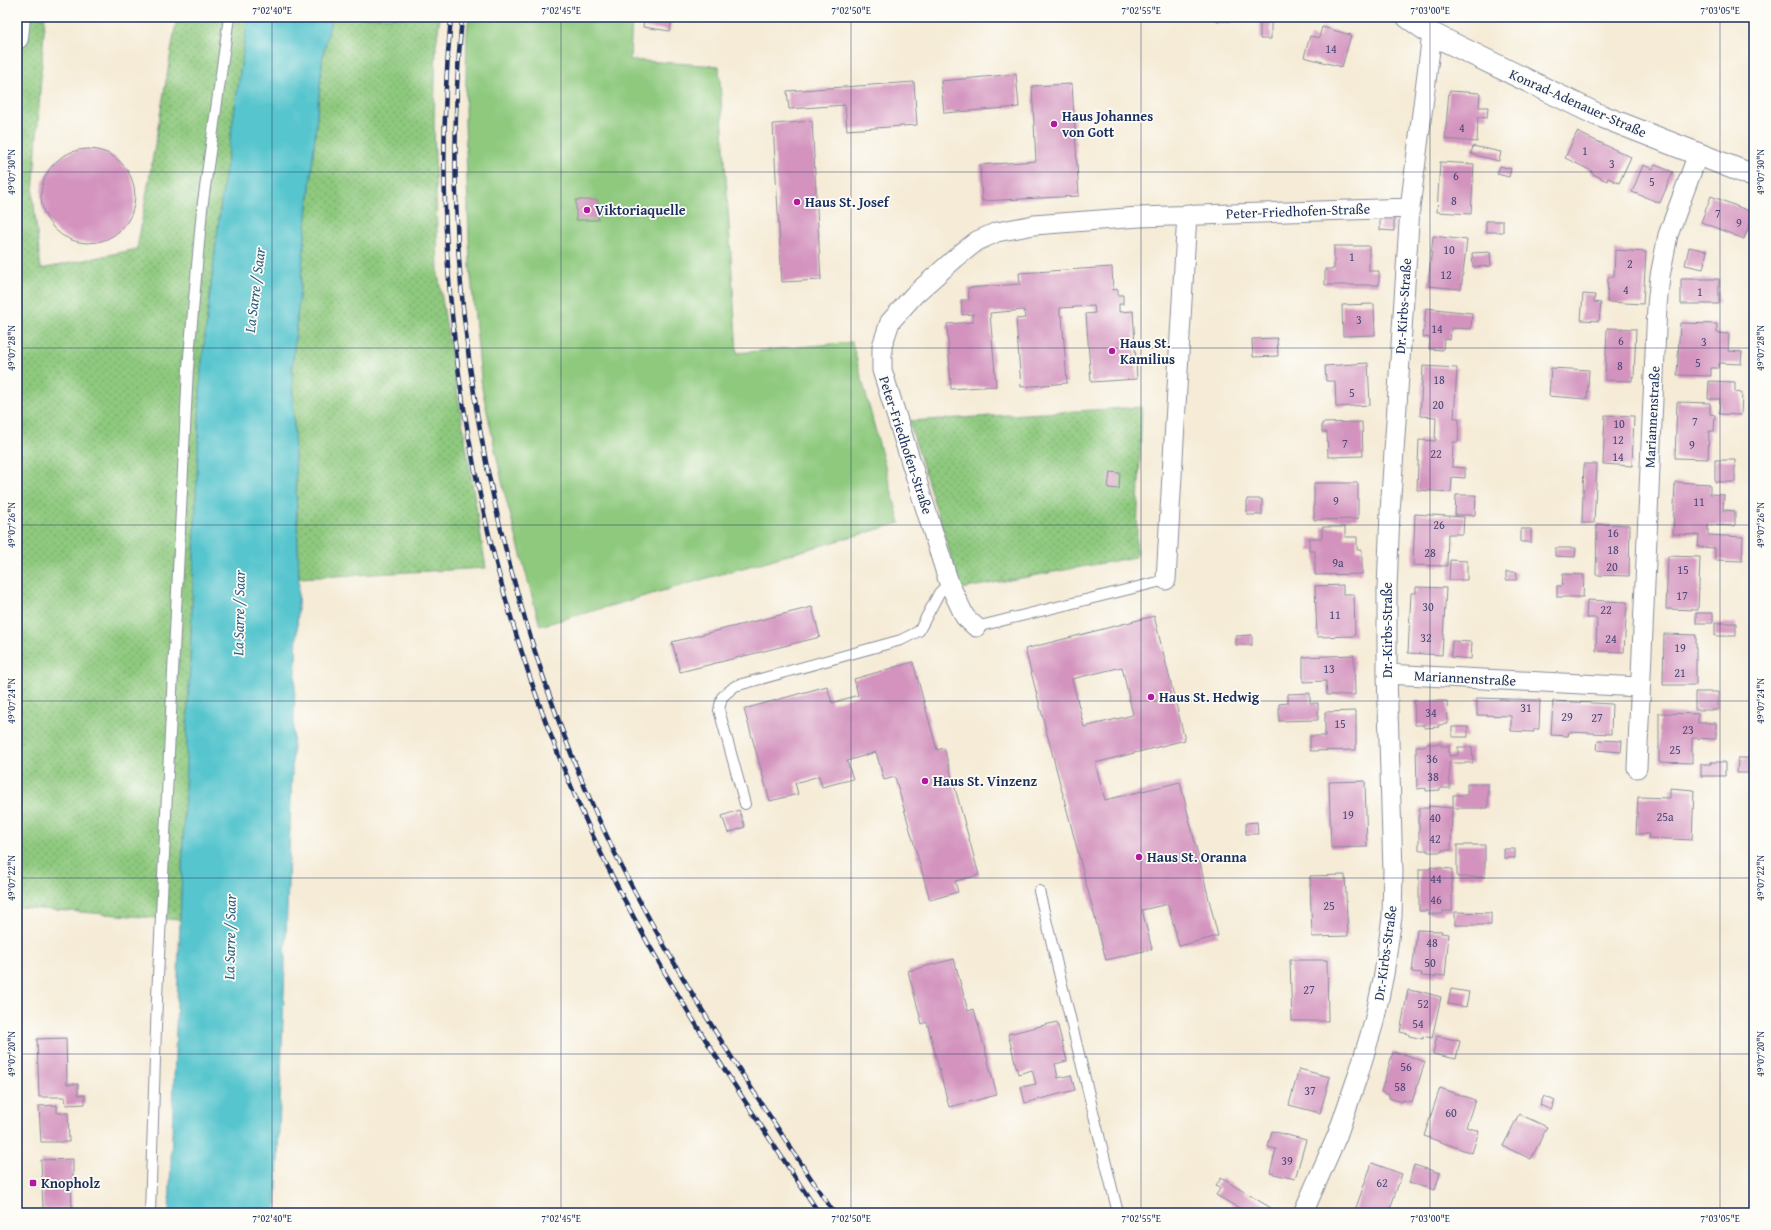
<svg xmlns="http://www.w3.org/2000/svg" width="1771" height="1230" font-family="'Gentium Book Plus',serif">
  <defs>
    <pattern id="grass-dots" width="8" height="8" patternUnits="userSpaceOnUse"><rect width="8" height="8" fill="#8ec97e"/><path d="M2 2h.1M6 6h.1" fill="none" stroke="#73a46a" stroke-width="1.8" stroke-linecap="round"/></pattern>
  </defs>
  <rect width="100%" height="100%" fill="#fdfcf7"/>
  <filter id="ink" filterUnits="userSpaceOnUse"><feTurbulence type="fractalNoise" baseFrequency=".025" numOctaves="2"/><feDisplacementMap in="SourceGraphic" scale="8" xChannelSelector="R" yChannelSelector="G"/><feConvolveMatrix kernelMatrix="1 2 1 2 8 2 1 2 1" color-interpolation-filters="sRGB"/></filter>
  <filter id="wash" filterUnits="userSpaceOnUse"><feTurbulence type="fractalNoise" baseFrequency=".012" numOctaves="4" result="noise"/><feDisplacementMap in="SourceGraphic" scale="16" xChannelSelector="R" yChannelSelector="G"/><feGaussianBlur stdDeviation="0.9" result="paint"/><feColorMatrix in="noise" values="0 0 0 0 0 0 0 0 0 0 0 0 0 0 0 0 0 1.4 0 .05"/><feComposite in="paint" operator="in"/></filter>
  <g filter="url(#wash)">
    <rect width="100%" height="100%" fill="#f5ebd6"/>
    <path fill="url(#grass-dots)" stroke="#547c6e" d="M 17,17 L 45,17 L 33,196 L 41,269 L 137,249 L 177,17 L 248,17 L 220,210 L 201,370 L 180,920 L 17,907 Z
      M 332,17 L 440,17 L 436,46 L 434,120 L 438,274 L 486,568 L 299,578 L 292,369 L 323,54 Z
      M 1142,407 L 1136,557 L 961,589 L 909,421 Z"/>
    <path fill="#8ec97e" stroke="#547c6e" d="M 469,17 L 632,17 L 630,60 L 719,66 L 737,353 L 852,342 L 900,523 L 540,626 L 504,491 L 482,388 L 470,267 L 465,122 L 467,32 Z"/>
    <path fill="#57c5ce" stroke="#397a96" d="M 248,17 L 332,17 L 323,54 L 292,369 L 299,578 L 276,1213 L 169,1213 L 201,370 L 220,210 Z"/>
    <g id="blocks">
      <path fill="#d393be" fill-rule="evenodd" d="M 644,17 L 672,17 L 670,31 L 643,27 Z
        M 1217,17 L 1237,17 L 1237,21 L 1217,21 Z
        M 1260,17 L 1271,17 L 1271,39 L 1260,39 Z
        M 1322,27 L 1351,35 L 1342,67 L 1304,57 L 1310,36 L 1319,38 Z
        M 1016,74 L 1019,107 L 944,113 L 941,81 Z
        M 914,82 L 917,125 L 847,130 L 845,105 L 789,109 L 787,91 Z
        M 1072,84 L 1079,196 L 982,201 L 980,165 L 1036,161 L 1032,86 Z
        M 1449,91 L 1480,93 L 1479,107 L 1488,107 L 1487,118 L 1478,117 L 1477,142 L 1445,139 Z
        M 812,121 L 821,280 L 782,282 L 773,124 Z
        M 1577,132 L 1631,157 L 1619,183 L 1608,178 L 1607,181 L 1591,173 L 1592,171 L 1565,158 Z
        M 1473,146 L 1501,152 L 1499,161 L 1471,154 Z
        M41 196a47 47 0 1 1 94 0a47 47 0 1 1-94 0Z
        M 1440,162 L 1474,164 L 1471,214 L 1437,212 Z
        M 1643,165 L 1653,169 L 1655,165 L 1673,172 L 1660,203 L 1632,192 Z
        M 1500,166 L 1511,169 L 1509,177 L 1497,174 Z
        M 1711,196 L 1754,213 L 1744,239 L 1701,222 Z
        M 576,200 L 598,200 L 598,220 L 576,220 Z
        M 1380,218 L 1394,218 L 1394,231 L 1380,230 Z
        M 1486,221 L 1503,221 L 1503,232 L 1486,232 Z
        M 1433,236 L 1467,240 L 1461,289 L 1428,286 Z
        M 1334,246 L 1369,246 L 1369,271 L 1379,271 L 1379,285 L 1325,285 L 1325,269 L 1334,269 Z
        M 1689,247 L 1707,251 L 1703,269 L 1685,265 Z
        M 1615,250 L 1646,252 L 1643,304 L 1607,302 L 1608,277 L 1614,277 Z
        M 1490,252 L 1491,266 L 1473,267 L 1472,253 Z
        M 1112,267 L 1113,290 L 1118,289 L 1118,295 L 1123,295 L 1123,304 L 1119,304 L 1119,312 L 1133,311 L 1137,379 L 1091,382 L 1086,314 L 1095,313 L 1094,306 L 1060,308 L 1060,316 L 1062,316 L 1067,383 L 1021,387 L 1016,319 L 1025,318 L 1024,310 L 990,313 L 996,386 L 951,389 L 947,324 L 973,322 L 973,314 L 962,315 L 961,300 L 969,300 L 968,288 L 1020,284 L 1019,273 Z
        M 1681,279 L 1719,279 L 1719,304 L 1681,304 Z
        M 1583,294 L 1595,295 L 1594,302 L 1601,303 L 1599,321 L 1581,320 Z
        M 1374,304 L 1375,335 L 1343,336 L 1342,305 Z
        M 1426,308 L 1472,313 L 1471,329 L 1451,328 L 1450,340 L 1444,339 L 1443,350 L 1429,349 L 1430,338 L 1423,337 Z
        M 1680,323 L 1717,324 L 1717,333 L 1729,334 L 1728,351 L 1742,352 L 1741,364 L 1719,363 L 1718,368 L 1711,368 L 1711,376 L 1677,375 Z
        M 1607,328 L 1636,329 L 1634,377 L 1632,376 L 1632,381 L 1605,380 Z
        M 1277,338 L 1278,356 L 1253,357 L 1252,339 Z
        M 1368,363 L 1370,405 L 1336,407 L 1335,381 L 1326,381 L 1325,366 Z
        M 1423,366 L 1457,368 L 1454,418 L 1459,418 L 1458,442 L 1453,442 L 1452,467 L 1465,468 L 1465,478 L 1452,477 L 1451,492 L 1417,490 L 1419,440 L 1435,441 L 1436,417 L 1420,416 Z
        M 1551,368 L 1589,370 L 1587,399 L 1549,396 Z
        M 1709,381 L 1735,382 L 1735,392 L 1742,393 L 1741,415 L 1719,414 L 1720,399 L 1708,399 Z
        M 1677,402 L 1710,403 L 1710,414 L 1715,415 L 1714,431 L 1709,431 L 1708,459 L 1675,458 Z
        M 1605,415 L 1634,416 L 1632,466 L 1603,464 Z
        M 1362,422 L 1363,456 L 1328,457 L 1327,432 L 1322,432 L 1322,423 Z
        M 1715,460 L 1735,460 L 1735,482 L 1715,482 Z
        M 1584,464 L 1597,464 L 1594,523 L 1582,523 Z
        M 1110,472 L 1120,473 L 1119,489 L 1108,488 Z
        M 1675,482 L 1710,484 L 1710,494 L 1724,495 L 1723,510 L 1735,511 L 1735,526 L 1708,525 L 1708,535 L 1743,537 L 1742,561 L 1715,560 L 1715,548 L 1698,547 L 1699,535 L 1673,534 Z
        M 1314,483 L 1358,483 L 1358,519 L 1314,520 Z
        M 1456,495 L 1476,495 L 1475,515 L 1455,515 Z
        M 1247,499 L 1262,499 L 1262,515 L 1247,515 Z
        M 1415,514 L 1464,517 L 1463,534 L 1448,534 L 1447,566 L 1413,565 Z
        M 1597,524 L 1630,525 L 1629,576 L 1596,575 Z
        M 1322,527 L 1345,527 L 1345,537 L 1357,537 L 1357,550 L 1362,550 L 1362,574 L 1315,575 L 1315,551 L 1309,551 L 1309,538 L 1322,538 Z
        M 1521,529 L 1531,529 L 1531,542 L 1521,542 Z
        M 1555,548 L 1576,548 L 1575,557 L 1555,556 Z
        M 1668,556 L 1700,557 L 1698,610 L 1666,609 Z
        M 1450,560 L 1467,561 L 1467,580 L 1449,580 Z
        M 1506,572 L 1517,572 L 1516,580 L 1506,580 Z
        M 1563,574 L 1584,575 L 1583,597 L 1557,597 L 1557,586 L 1562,586 Z
        M 1343,585 L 1343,594 L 1354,594 L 1355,636 L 1317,637 L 1315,586 Z
        M 1416,587 L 1446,588 L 1442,655 L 1408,653 L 1411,593 L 1416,593 Z
        M 1587,600 L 1627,602 L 1624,652 L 1596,651 L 1597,618 L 1586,618 Z
        M 812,607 L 820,637 L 680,672 L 672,642 Z
        M 1696,613 L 1713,613 L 1713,623 L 1696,623 Z
        M 1154,616 L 1185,740 L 1095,763 L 1105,800 L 1180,782 L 1218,936 L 1179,946 L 1168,904 L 1142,910 L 1152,949 L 1106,960 L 1025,649 ZM 1122,667 L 1133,715 L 1084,727 L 1072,679 Z
        M 1715,623 L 1736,623 L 1736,636 L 1715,636 Z
        M 1664,634 L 1696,635 L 1696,685 L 1663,685 Z
        M 1252,635 L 1252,645 L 1236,645 L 1236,636 Z
        M 1452,641 L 1472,642 L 1471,659 L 1451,657 Z
        M 1354,655 L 1355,695 L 1327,695 L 1326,681 L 1303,682 L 1303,657 Z
        M 913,662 L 937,750 L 944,748 L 979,875 L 955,881 L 958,892 L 930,900 L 895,777 L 884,780 L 876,752 L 847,761 L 853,779 L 822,787 L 819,776 L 795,783 L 798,794 L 770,801 L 744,709 L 827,686 L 832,703 L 858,695 L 854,679 Z
        M 1695,692 L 1718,692 L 1718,710 L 1695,710 Z
        M 1310,693 L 1310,703 L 1318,703 L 1318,720 L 1279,721 L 1279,704 L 1288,703 L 1288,694 Z
        M 1477,698 L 1540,700 L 1539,729 L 1534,729 L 1534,732 L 1511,731 L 1511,716 L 1477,715 Z
        M 1414,701 L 1447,701 L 1448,724 L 1438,725 L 1439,727 L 1424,728 L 1424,725 L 1415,725 Z
        M 1553,701 L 1612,704 L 1611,734 L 1569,732 L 1568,736 L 1551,735 Z
        M 1356,711 L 1356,750 L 1310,751 L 1310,736 L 1325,736 L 1325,712 Z
        M 1659,713 L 1698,714 L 1698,723 L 1716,723 L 1716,739 L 1692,738 L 1692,763 L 1659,762 Z
        M 1452,727 L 1468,727 L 1468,737 L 1452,737 Z
        M 1598,740 L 1622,741 L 1621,752 L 1597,750 Z
        M 1426,744 L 1441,744 L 1441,746 L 1449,746 L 1449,756 L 1458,755 L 1458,747 L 1472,747 L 1473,763 L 1449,763 L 1450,788 L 1440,788 L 1440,790 L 1426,791 L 1426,788 L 1417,789 L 1416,746 L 1426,746 Z
        M 1738,758 L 1749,758 L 1749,773 L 1737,773 Z
        M 1711,762 L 1725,762 L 1725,776 L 1701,776 L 1701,764 L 1711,764 Z
        M 1365,781 L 1367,847 L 1331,848 L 1329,782 Z
        M 1467,784 L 1488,784 L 1488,808 L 1453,808 L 1453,795 L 1467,795 Z
        M 1670,788 L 1694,790 L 1692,840 L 1648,838 L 1649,834 L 1636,834 L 1638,797 L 1670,798 Z
        M 1429,806 L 1452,808 L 1451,850 L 1442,850 L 1442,852 L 1428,852 L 1428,850 L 1419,850 L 1419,808 L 1429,808 Z
        M 739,810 L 745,827 L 728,833 L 722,816 Z
        M 1257,822 L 1258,834 L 1246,834 L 1246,823 Z
        M 1457,845 L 1485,845 L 1485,877 L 1457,877 Z
        M 1504,849 L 1515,849 L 1515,858 L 1504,858 Z
        M 1430,867 L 1452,869 L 1452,911 L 1443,911 L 1443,914 L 1428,914 L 1428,911 L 1419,911 L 1419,869 L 1430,869 Z
        M 1345,875 L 1348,936 L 1312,937 L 1310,876 Z
        M 1455,912 L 1491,913 L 1491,925 L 1455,925 Z
        M 1417,930 L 1442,931 L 1441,933 L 1449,934 L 1445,976 L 1436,975 L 1436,977 L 1421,976 L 1422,973 L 1412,972 Z
        M 954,959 L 968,1011 L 974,1009 L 997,1095 L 949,1107 L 927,1022 L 922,1024 L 908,971 Z
        M 1290,960 L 1327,960 L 1328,1021 L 1292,1021 Z
        M 1451,989 L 1469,992 L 1466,1007 L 1448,1004 Z
        M 1408,990 L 1419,992 L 1419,991 L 1441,997 L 1432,1038 L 1423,1036 L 1423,1039 L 1409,1036 L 1409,1034 L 1400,1032 Z
        M 1057,1022 L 1067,1061 L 1055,1064 L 1058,1078 L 1071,1075 L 1075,1090 L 1025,1103 L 1021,1087 L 1036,1084 L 1032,1070 L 1018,1074 L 1008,1034 Z
        M 1437,1036 L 1460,1041 L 1456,1059 L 1433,1054 Z
        M 66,1038 L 67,1084 L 78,1084 L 78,1095 L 85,1095 L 85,1104 L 66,1105 L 65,1097 L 39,1097 L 37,1039 Z
        M 1393,1052 L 1403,1055 L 1404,1054 L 1425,1062 L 1412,1102 L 1403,1100 L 1402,1102 L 1389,1098 L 1389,1095 L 1381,1092 Z
        M 1299,1069 L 1330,1077 L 1320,1113 L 1289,1105 Z
        M 1440,1088 L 1475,1100 L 1466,1127 L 1479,1131 L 1472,1153 L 1424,1136 Z
        M 1544,1096 L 1555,1101 L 1551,1110 L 1540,1105 Z
        M 57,1105 L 57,1113 L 68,1113 L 69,1142 L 41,1142 L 39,1106 Z
        M 1519,1114 L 1547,1127 L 1531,1159 L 1503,1146 Z
        M 1272,1131 L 1306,1140 L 1295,1179 L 1270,1173 L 1276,1149 L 1268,1147 Z
        M 73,1159 L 73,1183 L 71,1184 L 72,1208 L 43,1209 L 41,1160 Z
        M 1372,1163 L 1402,1174 L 1392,1203 L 1389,1213 L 1354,1213 Z
        M 1414,1165 L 1440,1173 L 1435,1190 L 1409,1183 Z
        M 1221,1178 L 1276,1211 L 1275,1213 L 1243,1213 L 1244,1211 L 1216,1195 L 1220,1189 L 1216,1186 Z"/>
    </g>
  </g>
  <g filter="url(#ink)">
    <use href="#blocks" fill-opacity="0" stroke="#888d9a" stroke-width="1"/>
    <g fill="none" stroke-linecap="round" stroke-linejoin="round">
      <defs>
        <path id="service" d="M 976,627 L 1166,580
          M 745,804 L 719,710 L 722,697 L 735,686 L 901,640 L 919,631 L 939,593 L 949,583
          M 1039,891 L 1118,1213
          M 150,1213 L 157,997 L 188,368 L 202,209 L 229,17"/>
        <path id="minor" d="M 1166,580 L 1187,214
          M 976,627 L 965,617 L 949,583 L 882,370 L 882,346 L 890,322 L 914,295 L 958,256 L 977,241 L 997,232 L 1034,225 L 1139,217 L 1410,208
          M 1387,674 L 1639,687
          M 1637,768 L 1657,306 L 1660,276 L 1668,235 L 1698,154
          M 1303,1213 L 1337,1136 L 1358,1075 L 1374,1022 L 1384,974 L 1392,917 L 1393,871 L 1387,674 L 1387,589 L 1390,512 L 1410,208 L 1432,34"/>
        <path id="primary" d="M 1408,17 L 1432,34 L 1596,114 L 1754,176
          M 17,38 L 19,17"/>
      </defs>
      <use href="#service" stroke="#888d9a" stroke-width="12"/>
      <use href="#minor" stroke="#888d9a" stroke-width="21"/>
      <use href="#primary" stroke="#888d9a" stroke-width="24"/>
      <use href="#service" stroke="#fff" stroke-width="10"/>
      <use href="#minor" stroke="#fff" stroke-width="19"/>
      <use href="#primary" stroke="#fff" stroke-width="22"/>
      <defs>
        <path id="rail" d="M 451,17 C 425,295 476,579 591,832 C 653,967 737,1090 819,1213
          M 462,17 C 443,216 466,418 522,609 C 549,702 583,793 628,879 C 688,995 761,1104 834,1213"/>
      </defs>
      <use href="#rail" stroke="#1b2f5e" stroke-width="4.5"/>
      <use href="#rail" stroke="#fdfcf7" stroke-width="3" stroke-dasharray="9" stroke-linecap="butt"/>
    </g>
  </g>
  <path fill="none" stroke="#1b2f5e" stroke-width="1" stroke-opacity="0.45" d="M 272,17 L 272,1213M 561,17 L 561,1213M 851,17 L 851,1213M 1141,17 L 1141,1213M 1430,17 L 1430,1213M 1720,17 L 1720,1213M 17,172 L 1754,172M 17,348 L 1754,348M 17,525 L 1754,525M 17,701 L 1754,701M 17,878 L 1754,878M 17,1054 L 1754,1054"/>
  <g fill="#b5179e" stroke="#fdfcf7" stroke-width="1.5">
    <circle cx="1054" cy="124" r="4"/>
    <circle cx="797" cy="202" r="4"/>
    <circle cx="587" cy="210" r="4"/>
    <circle cx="1112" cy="351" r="4"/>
    <circle cx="1151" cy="697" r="4"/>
    <circle cx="925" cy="781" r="4"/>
    <circle cx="1139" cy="857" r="4"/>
    <rect x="29" y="1179" width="8" height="8" rx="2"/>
  </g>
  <g text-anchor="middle" stroke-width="3.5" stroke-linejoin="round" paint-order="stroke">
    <g font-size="12" fill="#494876">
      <text x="1331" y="53">14</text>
      <text x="1462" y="132">4</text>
      <text x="1585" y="155">1</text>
      <text x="1612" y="168">3</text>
      <text x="1456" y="180">6</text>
      <text x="1652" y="186">5</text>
      <text x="1454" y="205">8</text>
      <text x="1718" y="218">7</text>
      <text x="1739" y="227">9</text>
      <text x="1449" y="254">10</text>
      <text x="1352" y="261">1</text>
      <text x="1630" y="268">2</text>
      <text x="1446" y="279">12</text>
      <text x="1626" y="294">4</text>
      <text x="1700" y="296">1</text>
      <text x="1359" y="324">3</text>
      <text x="1437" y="333">14</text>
      <text x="1621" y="345">6</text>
      <text x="1704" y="346">3</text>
      <text x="1698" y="367">5</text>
      <text x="1620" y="370">8</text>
      <text x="1439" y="384">18</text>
      <text x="1352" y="397">5</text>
      <text x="1438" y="409">20</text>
      <text x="1695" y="426">7</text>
      <text x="1619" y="428">10</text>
      <text x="1618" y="444">12</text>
      <text x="1345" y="448">7</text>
      <text x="1692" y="449">9</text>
      <text x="1436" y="458">22</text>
      <text x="1618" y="461">14</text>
      <text x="1336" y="505">9</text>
      <text x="1699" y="506">11</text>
      <text x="1439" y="529">26</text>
      <text x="1613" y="537">16</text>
      <text x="1613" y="554">18</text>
      <text x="1430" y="557">28</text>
      <text x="1338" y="567">9a</text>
      <text x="1612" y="571">20</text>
      <text x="1683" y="574">15</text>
      <text x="1682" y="600">17</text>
      <text x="1428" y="611">30</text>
      <text x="1606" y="614">22</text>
      <text x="1335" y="619">11</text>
      <text x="1426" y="642">32</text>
      <text x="1611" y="643">24</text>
      <text x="1680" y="652">19</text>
      <text x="1329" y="673">13</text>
      <text x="1680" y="677">21</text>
      <text x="1526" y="712">31</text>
      <text x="1431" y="717">34</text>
      <text x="1567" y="721">29</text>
      <text x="1597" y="722">27</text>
      <text x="1340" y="728">15</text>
      <text x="1688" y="734">23</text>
      <text x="1675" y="754">25</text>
      <text x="1432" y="763">36</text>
      <text x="1433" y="781">38</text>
      <text x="1348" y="819">19</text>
      <text x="1665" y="821">25a</text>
      <text x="1435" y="822">40</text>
      <text x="1435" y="843">42</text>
      <text x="1436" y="883">44</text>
      <text x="1436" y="904">46</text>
      <text x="1329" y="910">25</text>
      <text x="1432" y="947">48</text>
      <text x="1430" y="967">50</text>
      <text x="1309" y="994">27</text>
      <text x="1423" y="1008">52</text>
      <text x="1418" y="1028">54</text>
      <text x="1406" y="1071">56</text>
      <text x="1400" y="1091">58</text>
      <text x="1310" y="1095">37</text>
      <text x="1451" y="1117">60</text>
      <text x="1287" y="1165">39</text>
      <text x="1382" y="1187">62</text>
    </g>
    <g font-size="14" fill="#1b2f5e" stroke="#fdfcf7">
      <text transform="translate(1578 103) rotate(24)" y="5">Konrad-Adenauer-Straße</text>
      <text transform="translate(1298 211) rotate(-2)" y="5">Peter-Friedhofen-Straße</text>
      <text transform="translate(1403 306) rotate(-86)" y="5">Dr.-Kirbs-Straße</text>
      <text transform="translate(1652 417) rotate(-87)" y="5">Mariannenstraße</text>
      <text transform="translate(906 445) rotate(72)" y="5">Peter-Friedhofen-Straße</text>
      <text transform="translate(1387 630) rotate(-90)" y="5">Dr.-Kirbs-Straße</text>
      <text transform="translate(1465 678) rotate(3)" y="5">Mariannenstraße</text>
      <text transform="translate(1385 953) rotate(-82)" y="5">Dr.-Kirbs-Straße</text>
    </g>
    <g font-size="14" font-weight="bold" fill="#1b2f5e" stroke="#fdfcf7" text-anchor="start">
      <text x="1062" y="121">Haus Johannes<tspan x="1062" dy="16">von Gott</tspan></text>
      <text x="805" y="207">Haus St. Josef</text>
      <text x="595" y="215">Viktoriaquelle</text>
      <text x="1120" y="348">Haus St.<tspan x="1120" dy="16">Kamilius</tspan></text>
      <text x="1159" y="702">Haus St. Hedwig</text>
      <text x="933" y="786">Haus St. Vinzenz</text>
      <text x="1147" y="862">Haus St. Oranna</text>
      <text x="41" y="1188">Knopholz</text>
    </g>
    <g font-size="15" font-style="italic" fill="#2d5c80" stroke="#fdfcf7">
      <text transform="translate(255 290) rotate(-83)" y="5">La Sarre / Saar</text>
      <text transform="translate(239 613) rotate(-89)" y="5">La Sarre / Saar</text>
      <text transform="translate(230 937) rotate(-89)" y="5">La Sarre / Saar</text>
    </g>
  </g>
  <rect width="1771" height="1230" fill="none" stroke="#fdfcf7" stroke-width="44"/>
  <rect x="22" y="22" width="1727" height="1186" fill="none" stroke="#1b2f5e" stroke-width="1.5"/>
  <g font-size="10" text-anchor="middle" fill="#1b2f5e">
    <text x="272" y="14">7°02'40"E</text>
    <text x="561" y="14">7°02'45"E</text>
    <text x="851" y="14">7°02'50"E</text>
    <text x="1141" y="14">7°02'55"E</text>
    <text x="1430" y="14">7°03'00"E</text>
    <text x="1720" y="14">7°03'05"E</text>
    <text transform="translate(11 172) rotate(-90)" y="4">49°07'30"N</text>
    <text transform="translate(1760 172) rotate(-90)" y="4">49°07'30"N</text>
    <text transform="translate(11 348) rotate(-90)" y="4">49°07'28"N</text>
    <text transform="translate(1760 348) rotate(-90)" y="4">49°07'28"N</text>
    <text transform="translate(11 525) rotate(-90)" y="4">49°07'26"N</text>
    <text transform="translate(1760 525) rotate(-90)" y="4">49°07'26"N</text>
    <text transform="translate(11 701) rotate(-90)" y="4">49°07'24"N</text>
    <text transform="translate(1760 701) rotate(-90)" y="4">49°07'24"N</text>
    <text transform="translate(11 878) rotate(-90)" y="4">49°07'22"N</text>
    <text transform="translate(1760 878) rotate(-90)" y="4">49°07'22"N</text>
    <text transform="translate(11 1054) rotate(-90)" y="4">49°07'20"N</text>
    <text transform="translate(1760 1054) rotate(-90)" y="4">49°07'20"N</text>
    <text x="272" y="1222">7°02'40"E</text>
    <text x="561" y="1222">7°02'45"E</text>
    <text x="851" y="1222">7°02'50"E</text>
    <text x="1141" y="1222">7°02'55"E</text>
    <text x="1430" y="1222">7°03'00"E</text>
    <text x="1720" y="1222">7°03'05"E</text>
  </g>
</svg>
